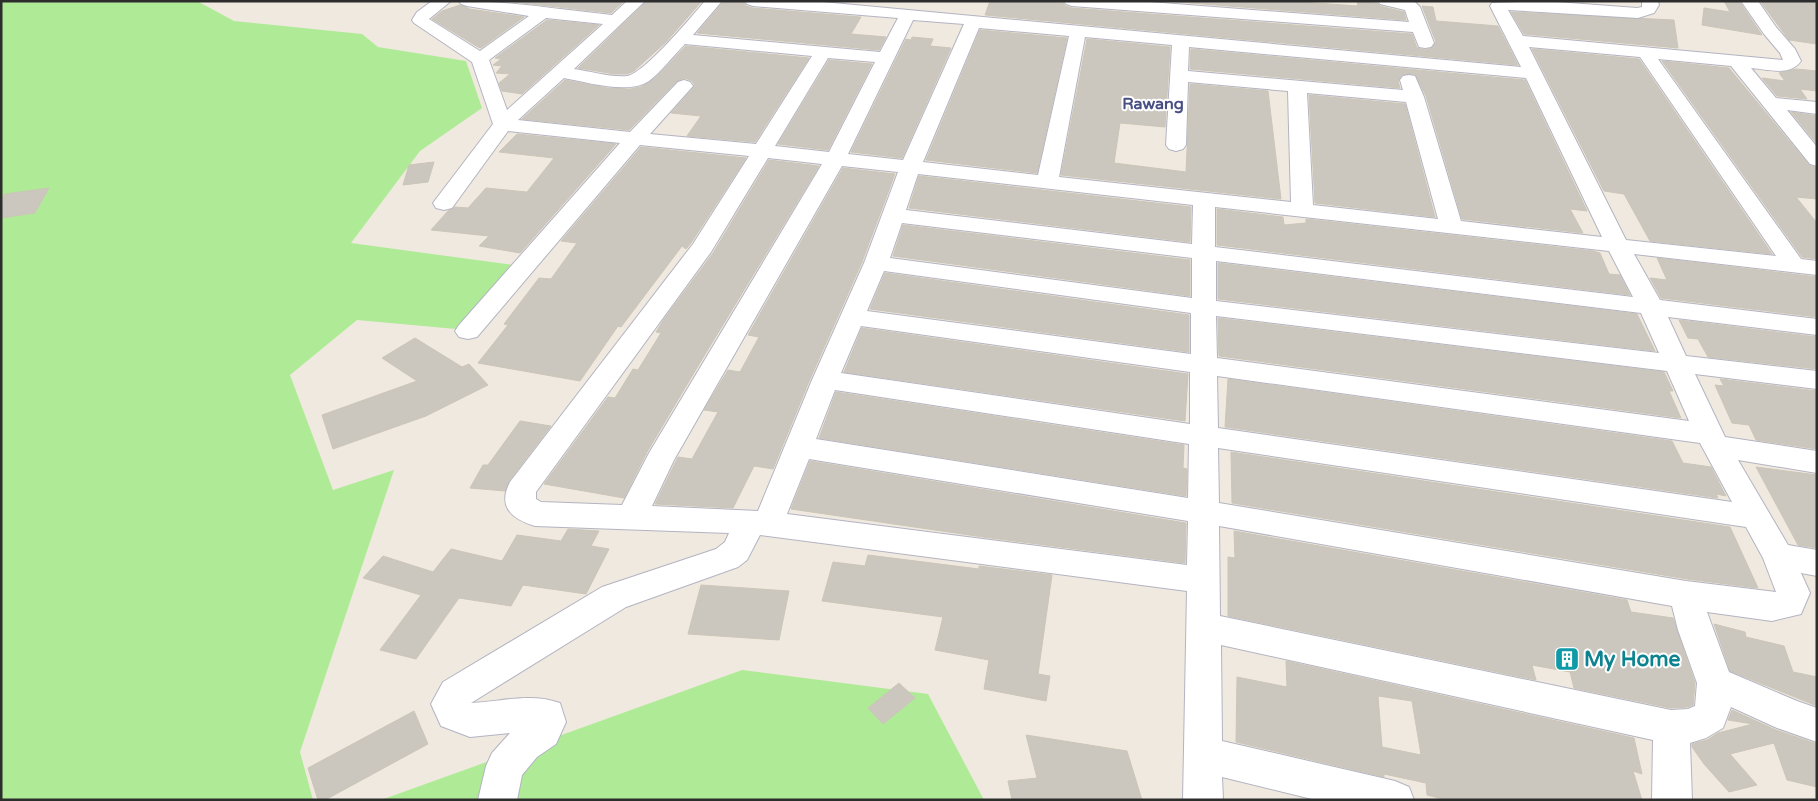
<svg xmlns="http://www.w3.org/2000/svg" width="1818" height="801" font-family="'Varela Round',sans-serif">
  <rect width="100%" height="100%" fill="#f0e9df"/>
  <path fill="#afeb97" d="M 1,1 L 197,1 L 234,21 L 362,34 L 378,47 L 466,61 L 482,108 L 420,151 L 351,243 L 513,265 L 456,329 L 357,320 L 290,375 L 333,490 L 394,470 L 300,752 L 313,800 L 1,800 Z
    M 742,670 L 928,694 L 984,800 L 381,800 Z"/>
  <path fill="#cbc6be" stroke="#ccc6b8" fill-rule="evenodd" d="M 505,1 L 624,1 L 611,13 Z
    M 647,1 L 702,1 L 666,42 L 634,71 L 627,74 L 615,74 L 578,68 Z
    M 724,1 L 743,1 L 746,6 L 753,8 L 861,17 L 851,34 L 886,37 L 879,50 L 697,33 Z
    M 990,1 L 1062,1 L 1065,6 L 1072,8 L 1412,34 L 1417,48 L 1425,50 L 1432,48 L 1436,42 L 1422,6 L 1433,7 L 1436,21 L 1498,26 L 1518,65 L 985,15 Z
    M 1165,1 L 1286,1 L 1358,6 L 1357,2 L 1377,3 L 1380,6 L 1404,12 L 1406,20 Z
    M 1724,1 L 1739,1 L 1762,35 L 1702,25 L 1704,8 L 1730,12 Z
    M 1760,1 L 1817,1 L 1817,44 L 1789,40 Z
    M 460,5 L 470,9 L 524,17 L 481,48 L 478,47 L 432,19 L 442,11 Z
    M 1511,12 L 1674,20 L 1678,48 L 1524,34 Z
    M 547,20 L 599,25 L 522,94 L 502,91 L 499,83 L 510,74 L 496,73 L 502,66 L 493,65 L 501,59 L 495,58 Z
    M 980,30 L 1067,38 L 1037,173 L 926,160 Z
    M 912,37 L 933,39 L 930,46 L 951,48 L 902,158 L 851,152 L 906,39 L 911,40 Z
    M 1087,39 L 1170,47 L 1165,127 L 1120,123 L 1114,163 L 1186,172 L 1190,84 L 1268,91 L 1281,199 L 1061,175 Z
    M 686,46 L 809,58 L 755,142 L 687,136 L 701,116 L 671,113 L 695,86 L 692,81 L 685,78 L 677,81 L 629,130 L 522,119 L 565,80 L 607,88 L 630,89 L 641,87 L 655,78 Z
    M 1191,49 L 1525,80 L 1587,211 L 1570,209 L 1583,233 L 1462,219 L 1426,96 L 1415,74 L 1402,75 L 1398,81 L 1400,88 L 1190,69 Z
    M 1532,49 L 1639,59 L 1772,254 L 1650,241 L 1624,194 L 1604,191 Z
    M 829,60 L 872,64 L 828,150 L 778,144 Z
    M 1662,61 L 1729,68 L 1809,165 L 1817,168 L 1817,199 L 1796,197 L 1817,223 L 1817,259 L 1802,257 Z
    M 1796,69 L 1817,71 L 1817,91 L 1800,89 L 1807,99 L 1777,96 L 1762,78 L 1785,81 L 1779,73 Z
    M 1309,95 L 1405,104 L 1435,217 L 1315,203 Z
    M 1791,112 L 1817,116 L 1817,144 Z
    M 517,134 L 616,144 L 520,253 L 479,246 L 489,236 L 431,230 L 448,211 L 455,207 L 468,208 L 486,188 L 527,192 L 554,158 L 499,152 Z
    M 641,147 L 746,158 L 691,243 L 686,249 L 682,246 L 621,327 L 618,326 L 580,381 L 478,363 L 508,325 L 504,324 L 539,278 L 551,279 L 577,243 L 561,241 Z
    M 769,160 L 819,166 L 698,366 L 647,452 L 624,498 L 544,484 L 608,397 L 615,398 L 633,369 L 638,370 L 661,333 L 656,332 L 664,319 L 713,253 Z
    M 434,162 L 428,182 L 403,185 L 409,165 Z
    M 843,168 L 895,174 L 862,262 L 810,379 L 773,469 L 754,466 L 733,508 L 655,504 L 678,457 L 692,459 L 718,412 L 704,410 L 728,370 L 740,372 L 759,337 L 748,335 Z
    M 919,176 L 1191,207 L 1190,242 L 909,208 Z
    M 49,188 L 35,213 L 1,218 L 1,200 L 5,194 Z
    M 1217,209 L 1283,217 L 1284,225 L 1306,223 L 1306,219 L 1593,251 L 1600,253 L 1609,274 L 1620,275 L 1630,295 L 1217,245 Z
    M 903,225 L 1190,260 L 1190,296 L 893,256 Z
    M 1657,258 L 1817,277 L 1817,317 L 1661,298 L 1650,278 L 1667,280 Z
    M 1218,263 L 1637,314 L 1655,351 L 1218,299 Z
    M 885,273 L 1189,315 L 1189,352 L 870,309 Z
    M 1218,318 L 1664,372 L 1673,391 L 1669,391 L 1681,418 L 1219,356 Z
    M 1679,320 L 1817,337 L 1817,369 L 1708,357 L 1698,339 L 1688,338 Z
    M 862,328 L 1188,374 L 1185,421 L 844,372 Z
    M 415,338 L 462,367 L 469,364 L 488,385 L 426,416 L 333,449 L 322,415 L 417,381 L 382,358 Z
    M 1228,379 L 1672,441 L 1683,463 L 1711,467 L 1726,496 L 1716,494 L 1718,498 L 1225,427 Z
    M 1720,379 L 1817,391 L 1817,449 L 1756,440 L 1749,425 L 1732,423 L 1715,385 L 1724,386 Z
    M 836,392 L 1184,445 L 1183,468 L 1187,469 L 1186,496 L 819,438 Z
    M 520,421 L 551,426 L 509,481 L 505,491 L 470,488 L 483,465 L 488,465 Z
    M 1231,452 L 1730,527 L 1758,588 L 1687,579 L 1232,503 Z
    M 810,461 L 1186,523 L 1185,563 L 983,537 L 791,509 Z
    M 1756,467 L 1817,475 L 1817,548 L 1798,545 Z
    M 568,529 L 599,531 L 591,546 L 609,549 L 586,594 L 523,585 L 511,606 L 459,598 L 416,659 L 380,650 L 421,595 L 363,578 L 383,556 L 433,572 L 451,549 L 502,561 L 517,535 L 561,541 Z
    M 1234,531 L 1627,600 L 1631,612 L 1673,618 L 1695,683 L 1693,705 L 1688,707 L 1671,708 L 1574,688 L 1570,672 L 1532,665 L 1536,680 L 1228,616 L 1228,557 L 1235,558 Z
    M 868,555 L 979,569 L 979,566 L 1052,575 L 1038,674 L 1050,676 L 1046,701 L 984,689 L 989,660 L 935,650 L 943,617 L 822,601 L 833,562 L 865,566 Z
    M 701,585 L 789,591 L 779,640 L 688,634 Z
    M 1714,624 L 1745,632 L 1746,637 L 1784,646 L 1793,672 L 1817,677 L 1817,706 L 1730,671 Z
    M 1286,661 L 1634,738 L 1642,774 L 1633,771 L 1642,800 L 1446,800 L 1427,795 L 1426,783 L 1384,774 L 1384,777 L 1236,742 L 1237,677 L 1287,687 ZM 1378,696 L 1412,701 L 1421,755 L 1382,747 Z
    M 899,683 L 915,698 L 883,724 L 868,708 Z
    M 1732,710 L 1776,730 L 1817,744 L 1817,787 L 1787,780 L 1774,743 L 1730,754 L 1757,785 L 1729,792 L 1704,764 L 1692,747 L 1692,744 L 1707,740 L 1718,733 L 1753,724 L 1728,720 Z
    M 414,711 L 428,744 L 325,800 L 318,800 L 308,768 Z
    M 1026,735 L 1127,751 L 1142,800 L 1012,800 L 1008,781 L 1037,778 Z"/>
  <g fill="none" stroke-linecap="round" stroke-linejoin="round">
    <defs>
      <path id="minor" d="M 432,1 L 451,1 L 429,19 L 480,51 L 529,16 L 467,6 L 461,4 L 459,1 C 511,1 561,10 612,15 L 627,1 L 645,1 L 574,69 C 589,71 613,78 627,76 C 644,74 692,16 705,1 L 722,1 L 693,35 L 880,52 L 898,18 L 753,6 L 747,4 L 745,1 L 812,1 L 1521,67 L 1490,6 L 1492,3 L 1543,1 L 1637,8 L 1642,7 L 1642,1 L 1658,1 L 1659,5 L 1654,13 L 1638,18 L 1508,10 L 1523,36 L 1783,60 L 1780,53 L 1764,34 L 1741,1 L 1758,1 L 1776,27 L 1795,49 L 1801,61 C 1790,77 1768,69 1751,68 L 1776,98 L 1817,102 L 1817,114 L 1787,110 L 1817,147 L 1817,166 L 1810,164 L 1731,66 L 1658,59 L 1801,259 L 1817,261 L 1817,275 L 1634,254 L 1660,300 L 1817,319 L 1817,335 L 1668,317 L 1686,356 L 1817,371 L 1817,389 L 1695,374 L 1725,437 L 1817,451 L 1817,473 L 1738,460 L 1788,545 L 1817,550 L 1817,576 L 1801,573 L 1810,593 L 1801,614 L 1772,621 L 1707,612 L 1729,672 L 1797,701 L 1817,708 L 1817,742 L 1777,728 L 1731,707 L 1723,728 L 1706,738 L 1690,743 L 1692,800 L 1652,800 L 1653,740 L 1221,645 L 1222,741 L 1395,781 L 1409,787 L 1414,800 L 1316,800 L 1222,777 L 1223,800 L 1183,800 L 1187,591 L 760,535 L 747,560 L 738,567 L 626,607 L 471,703 C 502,702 530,692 560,703 L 566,722 L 556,744 L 537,757 L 522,775 L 517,800 L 478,800 L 486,766 L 492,753 L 510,733 L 470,737 L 441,726 L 431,704 L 443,682 L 602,587 L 716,549 L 725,542 L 729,533 L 535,526 C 512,519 497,507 510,482 L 693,244 L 749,156 L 640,145 L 477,337 L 468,339 L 459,337 L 455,331 L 459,325 L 620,143 L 508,131 L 452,208 L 444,210 L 436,208 L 433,203 L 493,124 L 472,62 L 414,23 L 412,20 L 417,12 ZM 546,18 L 603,24 L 507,110 L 489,60 ZM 913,20 L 964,24 L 903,160 L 848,154 ZM 979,28 L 1069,36 L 1038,175 L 923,162 ZM 1085,37 L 1172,45 L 1166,145 L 1169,149 L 1176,151 L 1183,149 L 1186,145 L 1188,82 L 1288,91 L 1291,202 L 1059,177 ZM 685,44 L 812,56 L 756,144 L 650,134 L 693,86 L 690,82 L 684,80 L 678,82 L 630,132 L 518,120 L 564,78 C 586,82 629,95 649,81 C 662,71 673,56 685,44 ZM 1189,47 L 1526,78 L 1602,237 L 1461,221 L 1424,97 L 1415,76 L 1409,75 L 1403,76 L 1400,80 L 1403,90 L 1188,71 ZM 1529,47 L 1640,57 L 1776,256 L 1626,240 ZM 828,58 L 875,62 L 829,152 L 775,146 ZM 1307,93 L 1406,102 L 1438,219 L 1313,205 ZM 768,158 L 822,164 L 649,453 L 622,505 L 541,502 L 536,499 L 536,492 L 711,252 ZM 842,166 L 898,172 L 864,263 L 812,380 L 758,511 L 652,506 L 674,460 ZM 918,174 L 1193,205 L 1192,244 L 906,210 ZM 1215,207 L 1609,251 L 1633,297 L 1215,247 ZM 902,223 L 1192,258 L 1192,298 L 890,258 ZM 1216,261 L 1641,313 L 1659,353 L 1216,301 ZM 884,271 L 1191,313 L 1191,354 L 867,311 ZM 1216,316 L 1667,371 L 1689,421 L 1217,358 ZM 861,326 L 1190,372 L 1190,424 L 841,373 ZM 1217,376 L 1700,443 L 1732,502 L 1218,428 ZM 835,390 L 1189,444 L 1188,498 L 816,439 ZM 1218,448 L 1746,527 L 1763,558 L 1776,592 L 1686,581 L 1219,503 ZM 809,459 L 1188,521 L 1187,565 L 787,514 ZM 1219,526 L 1672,606 L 1678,630 L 1697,683 L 1695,706 L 1688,709 L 1671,710 L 1220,616 Z
        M 1064,1 L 1137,1 L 1409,22 L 1405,10 L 1380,4 L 1378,1 L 1414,1 L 1420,7 L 1434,43 L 1431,47 L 1425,48 L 1419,47 L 1413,32 L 1072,6 L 1066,4 Z"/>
    </defs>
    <use href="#minor" stroke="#b3b4c2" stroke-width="2"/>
    <use href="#minor" fill="#fff" fill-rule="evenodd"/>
  </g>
  <defs>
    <symbol id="building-square" viewBox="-11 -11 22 22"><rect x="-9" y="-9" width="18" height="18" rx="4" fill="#0f9aa8" stroke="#fff"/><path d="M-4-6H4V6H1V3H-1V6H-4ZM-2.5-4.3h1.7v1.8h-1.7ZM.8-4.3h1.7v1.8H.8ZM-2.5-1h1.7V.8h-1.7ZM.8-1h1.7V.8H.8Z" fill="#fff"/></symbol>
  </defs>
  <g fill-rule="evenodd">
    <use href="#building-square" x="1553" y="645" width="28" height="28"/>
  </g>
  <g text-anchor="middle" stroke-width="4" stroke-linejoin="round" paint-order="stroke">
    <g font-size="16" font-weight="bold" fill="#485083" stroke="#fff">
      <text x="1153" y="109">Rawang</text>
    </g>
    <g font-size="21" font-weight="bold" fill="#0d838f" stroke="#fff" text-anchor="start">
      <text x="1584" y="666">My Home</text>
    </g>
  </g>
  <rect width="1818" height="801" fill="none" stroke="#2d2d2d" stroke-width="5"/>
</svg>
